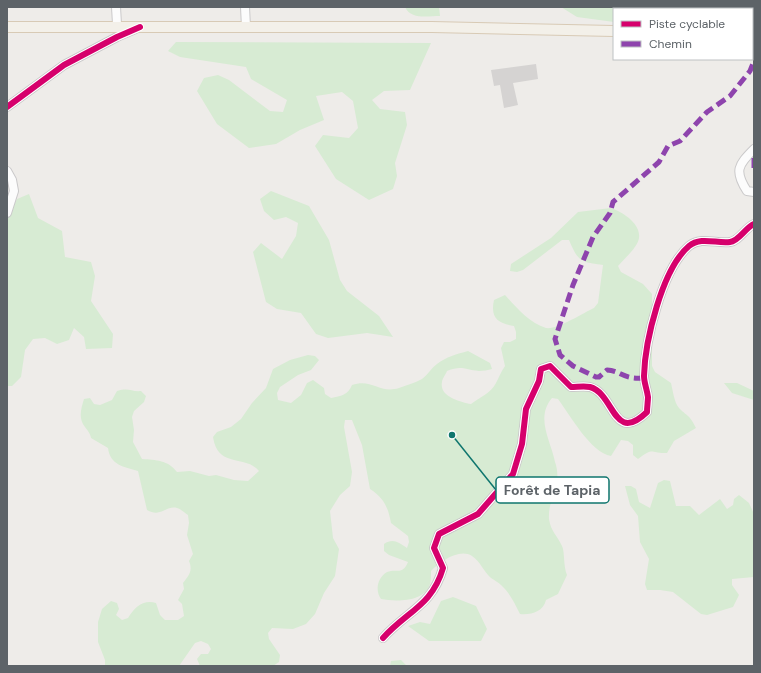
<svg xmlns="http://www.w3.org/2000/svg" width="761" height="673" font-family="'DM Sans',sans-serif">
  <rect width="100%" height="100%" fill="#eeece9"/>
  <path fill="#d7ebd3" d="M 405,7 L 439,7 L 440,16 C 428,16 411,20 405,7 Z
    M 561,7 L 754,7 L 754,8 L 614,9 L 614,22 L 577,17 Z
    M 176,42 L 431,43 L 410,90 L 384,91 L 372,100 L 380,109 L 405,112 L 407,125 L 395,163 L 397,176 L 393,189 L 369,200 L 336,179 L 315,146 L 323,135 L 349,138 L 358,128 L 353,101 L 342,92 L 316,96 L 324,120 L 300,130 L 276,144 L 249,148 L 217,124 L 197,91 L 204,78 L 218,75 L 229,80 L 270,111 L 283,112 L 287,100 L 251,79 L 246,67 L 180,57 L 168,51 Z
    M 271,191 L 309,206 L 329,240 L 340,280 L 347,291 L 379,316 L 393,337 L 367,333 L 328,338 L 316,334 L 301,313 L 277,309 L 266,302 L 253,252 L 261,243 L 282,259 L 296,236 L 298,223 L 286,217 L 274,220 L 264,211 L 260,199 Z
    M 29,194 L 38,218 L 62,231 L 65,257 L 91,262 L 95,276 L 91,301 L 113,334 L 112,348 L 86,349 L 84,337 L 74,328 L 69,340 L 57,344 L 45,338 L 33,339 L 25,350 L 21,377 L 12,386 L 7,386 L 7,218 L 17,199 Z
    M 611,208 C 622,212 641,223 639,238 C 638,247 624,259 618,266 L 621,272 L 643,284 L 652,294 L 652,366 L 655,372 L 671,383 C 673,391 674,402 679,408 C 689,418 689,414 696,428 L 674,441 L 667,453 C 650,454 655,446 638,459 L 633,455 L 633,445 L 628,441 L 621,440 L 611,456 C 591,453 570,415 558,399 L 552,398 C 535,418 551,441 555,462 C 557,467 558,475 557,480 C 556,495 548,502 549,519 C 551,532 557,535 562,546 C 565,552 563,565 567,575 L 558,594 L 546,600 C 543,612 531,615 520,614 C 515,604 510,593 501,585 C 498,582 494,580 491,578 C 484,572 480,561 472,556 C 459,548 440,562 431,571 C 431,575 431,580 430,584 C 425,602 396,602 381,599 C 375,591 377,578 387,572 C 397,568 402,576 408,562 L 389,555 L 384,551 L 384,544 C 393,538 398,542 407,548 L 409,542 L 408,536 L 391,523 C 388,507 384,498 370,489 L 362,445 L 352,420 L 345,420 L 344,427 L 352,472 L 350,486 L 340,495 L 330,511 L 333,538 L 339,549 L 335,576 L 324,593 L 315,614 L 306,624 L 293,629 L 272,628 L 268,633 L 269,639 L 280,655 L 279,662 L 273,666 L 200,666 L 197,659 L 201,654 L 208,654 L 211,649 L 208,644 L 201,641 L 195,643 L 179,666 L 105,666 L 105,660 L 98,642 L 98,622 L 102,609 L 111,601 L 117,603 L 119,609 L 116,615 L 122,620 L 128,618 C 134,608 143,599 156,603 L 160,615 L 165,620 L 178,620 L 184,616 L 182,604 L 178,600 L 184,589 L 183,583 C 189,575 193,571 189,561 L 193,554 L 187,535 L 189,523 L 188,515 C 185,513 181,509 177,508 C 166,505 161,518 147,510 L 138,471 C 124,467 110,465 108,448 L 91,438 C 90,433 88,431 85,427 C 78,418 81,409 84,399 L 90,398 L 94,404 L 100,405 L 112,400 L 117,391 C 129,387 131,392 141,391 L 146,396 L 144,402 L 134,411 L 132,417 L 134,430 L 133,442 L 142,459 C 156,460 168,460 177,472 L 190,471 L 209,476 L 216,475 L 234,480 L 248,481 L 259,471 C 245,454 218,469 213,437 L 217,432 L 231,427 L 241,419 L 252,403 L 266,388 L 273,369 L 290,360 L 308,355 L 315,356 L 319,360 L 311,370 L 298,375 L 280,387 L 277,393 L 278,400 L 291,403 L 301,395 L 307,383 L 313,380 L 324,388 L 325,394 L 331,398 C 341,396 348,395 352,385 C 372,378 379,394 399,388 C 406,385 415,383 422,379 C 428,375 431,368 437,364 C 446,357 457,354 468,351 L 490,363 L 492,369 C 488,370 483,371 479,371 C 465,370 462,365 447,371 C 446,374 442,379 442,382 C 439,397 461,402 471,404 C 479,398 491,393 496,383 C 499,377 501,372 505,366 L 501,348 L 504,342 L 510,342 L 516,339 L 516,332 L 514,326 C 498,323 490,318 494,300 L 505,295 C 516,307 529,323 546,328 C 557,330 583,313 594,308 L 598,303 L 603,265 C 580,262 578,261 569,240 L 562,240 L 523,270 L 517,272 L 510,271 L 511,264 L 551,238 L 578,212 Z
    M 724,383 L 737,383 L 754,391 L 754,400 L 732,393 Z
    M 664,480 L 670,481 L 676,506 L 690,506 L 699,515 L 720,499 L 727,509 L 733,505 L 734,499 L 739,495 L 749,503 L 754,514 L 754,577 L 732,579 L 732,585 L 739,595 L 733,607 L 707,615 L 701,614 L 673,592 L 660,590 L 647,590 L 645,584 L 649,559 L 640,542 L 638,516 L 630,505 L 625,486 L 631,486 L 636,489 L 639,502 L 650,508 L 658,483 Z
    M 453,597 L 476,606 L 487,629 L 481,641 L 429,641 L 408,626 L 420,622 L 430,624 L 441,601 Z
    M 401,660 L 407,666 L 390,666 L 391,661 Z"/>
  <path fill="#d5d3d2" d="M 536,64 L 538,79 L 513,83 L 518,105 L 504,108 L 500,85 L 494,86 L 491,70 Z"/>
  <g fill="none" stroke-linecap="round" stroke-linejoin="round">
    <defs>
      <path id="minor" d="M 245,7 L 246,27
        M 725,7 L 731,9
        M 752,15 L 754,16
        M 114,27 L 117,24 L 116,7
        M 7,107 L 64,65 L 117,37 L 138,28
        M 754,149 C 738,165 734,171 747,191 L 754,192
        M 7,171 L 12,180 L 14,191 L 7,213
        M 383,638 C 407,611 432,606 443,568 L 434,548 L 439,534 L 478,514 L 513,474 L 522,444 L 526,409 L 539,381 L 541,369 L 550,366 L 571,387 C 577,387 584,386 590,387 C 615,394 613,445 647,412 C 647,407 648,401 648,397 C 647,389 644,383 644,376 C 645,341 662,269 689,246 C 701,236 717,244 730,242 C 739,241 745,228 754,224"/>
      <path id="major" d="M 7,27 L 432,27 L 614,31
        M 752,34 L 754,34"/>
    </defs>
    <use href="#minor" stroke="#cac9ca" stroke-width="10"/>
    <use href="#major" stroke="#d8cab5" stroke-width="12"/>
    <use href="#minor" stroke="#fcfcfc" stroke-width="8"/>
    <use href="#major" stroke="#f3f0e9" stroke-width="10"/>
    <path stroke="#8e44ad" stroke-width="5" stroke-dasharray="10 5" stroke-linecap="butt" d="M 754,158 L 754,168
      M 644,378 C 623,380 622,371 607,370 L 599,377 L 596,377 L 573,366 L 560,355 L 555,339 L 573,285 L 593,237 L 610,213 L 613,202 L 659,162 L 668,146 L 680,141 L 707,112 L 730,96 L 750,71 L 754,61"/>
    <defs>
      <path id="cycleway" d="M 7,107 L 64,65 L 117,37 L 140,27
        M 383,638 C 407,611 432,606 443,568 L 434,548 L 439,534 L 478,514 L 513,474 L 522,444 L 526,409 L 539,381 L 541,369 L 550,366 L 571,387 C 577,387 584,386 590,387 C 615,394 613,445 647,412 C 647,407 648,401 648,397 C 647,389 644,383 644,376 C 645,341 662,269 689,246 C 701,236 717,244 730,242 C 739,241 745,228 754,224"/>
    </defs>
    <use href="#cycleway" stroke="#fff" stroke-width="8"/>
    <use href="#cycleway" stroke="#d6006c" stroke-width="6"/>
  </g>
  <path fill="none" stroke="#0f766e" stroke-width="1.5" d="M452 435L496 490"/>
  <circle fill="#0f766e" stroke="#fff" stroke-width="1.5" cx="452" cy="435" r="4"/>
  <rect fill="#fff" stroke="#0f766e" stroke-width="1.5" x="496" y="477" width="113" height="26" rx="4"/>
  <g font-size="14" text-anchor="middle" font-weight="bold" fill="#5d6368">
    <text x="552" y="495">Forêt de Tapia</text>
  </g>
  <rect width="761" height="673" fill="none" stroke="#5d6368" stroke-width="16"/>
  <rect x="613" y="8" width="140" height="52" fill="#ffffff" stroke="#bec1c3"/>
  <rect x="621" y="21" width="20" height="6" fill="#d6006c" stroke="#bec1c3"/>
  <text x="649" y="28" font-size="12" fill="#5d6368">Piste cyclable</text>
  <rect x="621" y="41" width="20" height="6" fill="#8e44ad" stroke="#bec1c3"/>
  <text x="649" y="48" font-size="12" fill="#5d6368">Chemin</text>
</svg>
